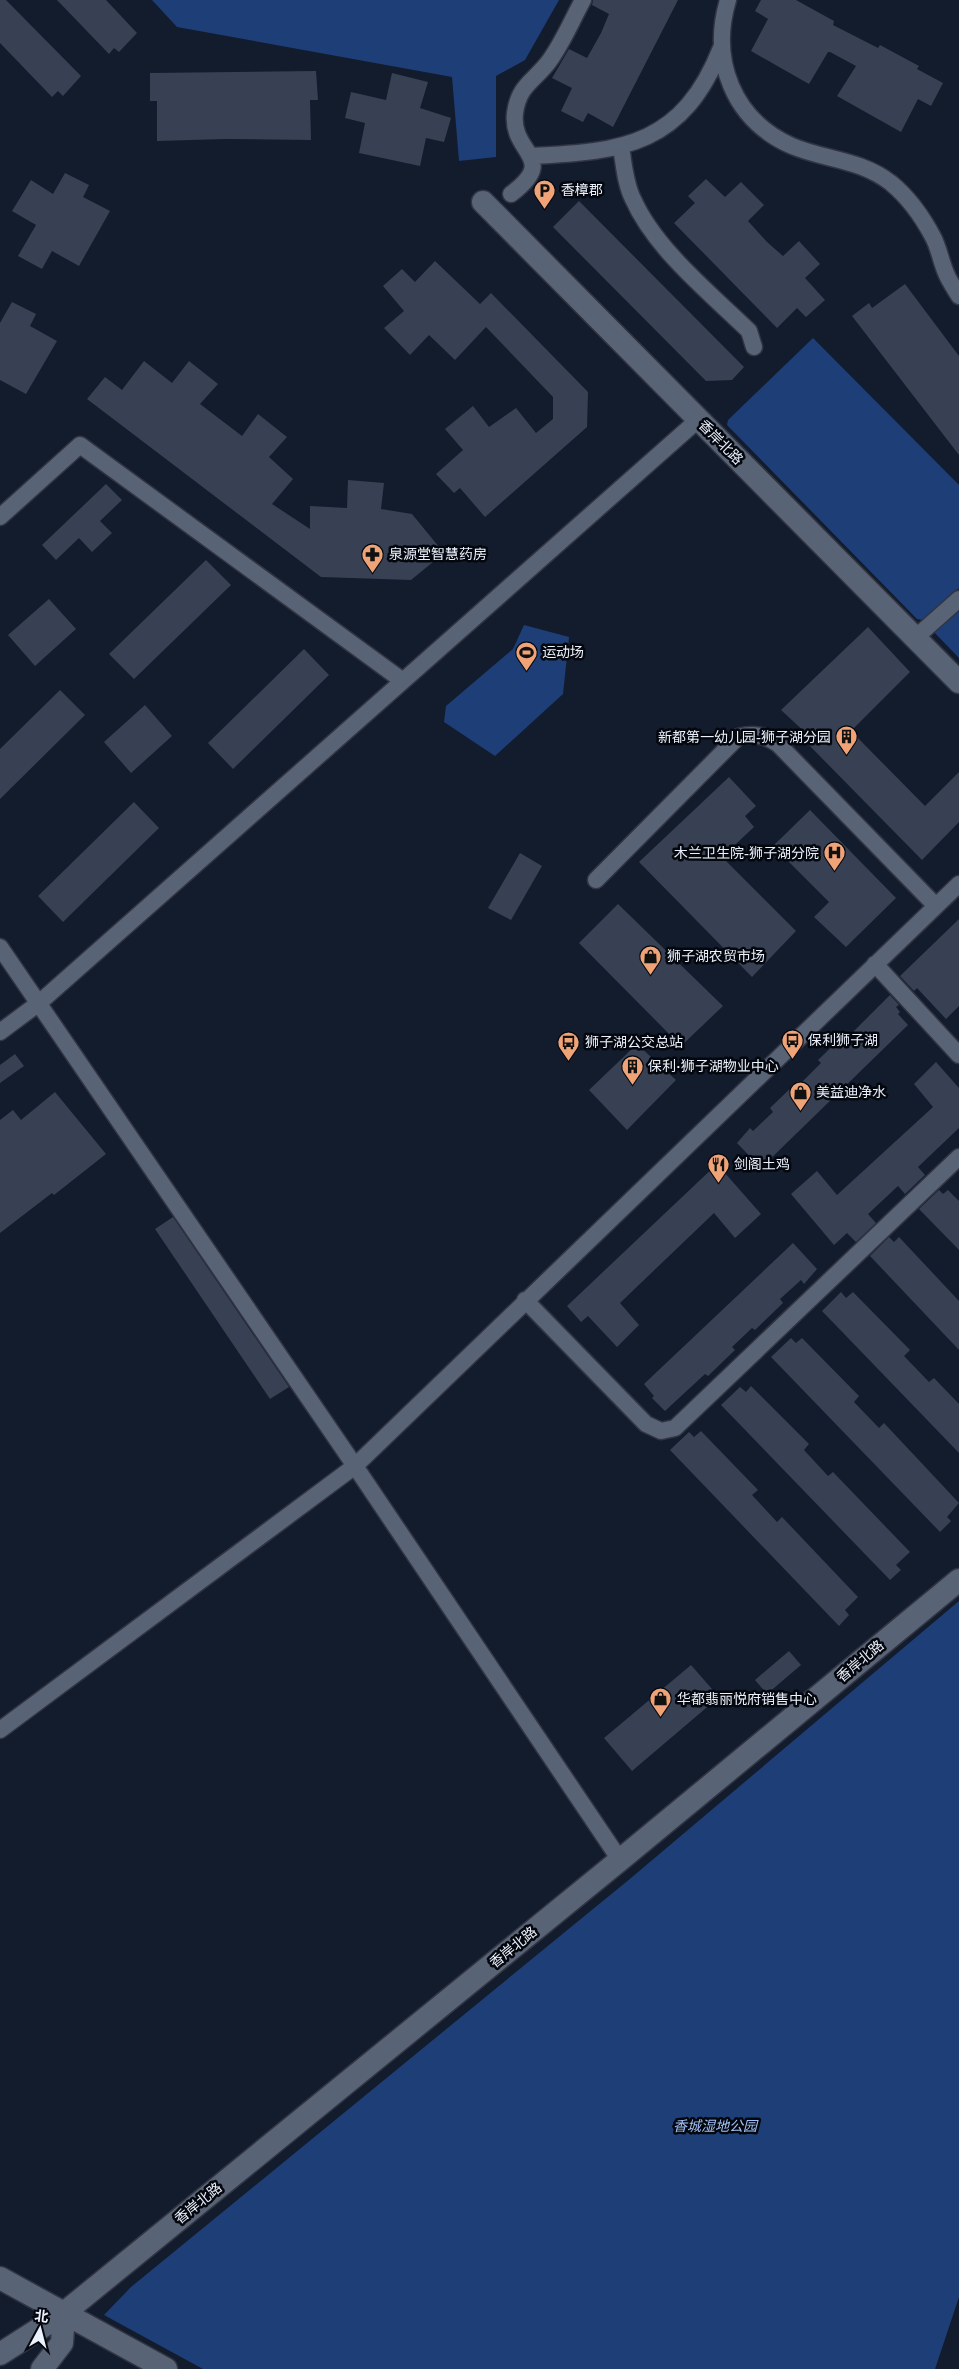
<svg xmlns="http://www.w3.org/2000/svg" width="959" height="2369" font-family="Literata,'Noto Sans SC',serif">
  <rect width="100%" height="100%" fill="#131c2c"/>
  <path fill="#1e3e77" d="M 152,0 L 559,0 L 525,60 L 496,76 L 496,157 L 459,161 L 452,77 L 177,27 Z
    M 813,338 L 959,485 L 959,588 L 923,620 L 917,619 L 727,425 L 728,420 Z
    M 959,608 L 959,658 L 933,631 Z
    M 524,625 L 569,637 L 563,694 L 495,756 L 444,722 L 446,706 L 513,649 Z
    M 959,1601 L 959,2297 L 935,2369 L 203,2369 L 104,2315 L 131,2287 L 631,1878 Z"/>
  <path fill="#374153" d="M 0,0 L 6,0 L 81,76 L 63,96 L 58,91 L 52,97 L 0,43 Z
    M 57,0 L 106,0 L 137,33 L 119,52 L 114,48 L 109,54 Z
    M 593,0 L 678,0 L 613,127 L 588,113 L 583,122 L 561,111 L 572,88 L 552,78 L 569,49 L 587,58 L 601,33 L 609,14 L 592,5 Z
    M 761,0 L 796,0 L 834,21 L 833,25 L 878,48 L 880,45 L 919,66 L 917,69 L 943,83 L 931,106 L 918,99 L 901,132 L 837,96 L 856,66 L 830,52 L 828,52 L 809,84 L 751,51 L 768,19 L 755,11 Z
    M 316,71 L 318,100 L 310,100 L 311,140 L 225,139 L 157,141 L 157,101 L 150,101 L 150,73 Z
    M 392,73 L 428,82 L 420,108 L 451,118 L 444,142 L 426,138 L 420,166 L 359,153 L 365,123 L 345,118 L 351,92 L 386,100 Z
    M 65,173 L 89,185 L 83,197 L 110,211 L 79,266 L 52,251 L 42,269 L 18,256 L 36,225 L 12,211 L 31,180 L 53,194 Z
    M 706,179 L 725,197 L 741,182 L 764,205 L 748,221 L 767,242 L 783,256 L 799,241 L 820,264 L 805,278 L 825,300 L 806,317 L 797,308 L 777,328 L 674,223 L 695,203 L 688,196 Z
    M 579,201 L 744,367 L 732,380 L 706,381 L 553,227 Z
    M 435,261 L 480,304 L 491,293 L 588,392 L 587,427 L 485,517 L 460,488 L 454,493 L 436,474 L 463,450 L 445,429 L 473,406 L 489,427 L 516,408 L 536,433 L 553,419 L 553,397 L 486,327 L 455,360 L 429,335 L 410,355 L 384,328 L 404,311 L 383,286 L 402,269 L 415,282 Z
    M 905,284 L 959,356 L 959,455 L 852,316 L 869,303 L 872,308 Z
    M 12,302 L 36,314 L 30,326 L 57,341 L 26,394 L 0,380 L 0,323 Z
    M 144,361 L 172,383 L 189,361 L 218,384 L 200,404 L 242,436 L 258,414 L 287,437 L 269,457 L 293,479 L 272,504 L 310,529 L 310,506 L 347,508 L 348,480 L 384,483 L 381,509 L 412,514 L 444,553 L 411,580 L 321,577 L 87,399 L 105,377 L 122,390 Z
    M 106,484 L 122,500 L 100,521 L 112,533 L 92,552 L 79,538 L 56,560 L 42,545 Z
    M 206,560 L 231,585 L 134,679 L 109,654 Z
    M 49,599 L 76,629 L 35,666 L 8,635 Z
    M 868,627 L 910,672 L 851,731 L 925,806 L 959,772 L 959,822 L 922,860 L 804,740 L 808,735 L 781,710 Z
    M 304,649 L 329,675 L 233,769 L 208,743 Z
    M 60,690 L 85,715 L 0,799 L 0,749 Z
    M 145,705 L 172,736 L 131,773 L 104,742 Z
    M 729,777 L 756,806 L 745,816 L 754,827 L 722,857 L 796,931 L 752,977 L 639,862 Z
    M 134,802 L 159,828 L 63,922 L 38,896 Z
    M 810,810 L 896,898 L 846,947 L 814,917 L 829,902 L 773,846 Z
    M 520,853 L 542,866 L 511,920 L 488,908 Z
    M 618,904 L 723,1006 L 681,1046 L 579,943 Z
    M 959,919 L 959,1006 L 946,1019 L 917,988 L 914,991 L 900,976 Z
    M 890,995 L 899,1005 L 896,1007 L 900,1012 L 898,1014 L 908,1025 L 761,1168 L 737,1143 L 750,1128 L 753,1131 L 773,1112 L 770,1108 L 798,1081 L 801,1083 L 821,1063 L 818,1060 L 845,1034 L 848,1037 Z
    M 637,1044 L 676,1080 L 627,1130 L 589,1090 Z
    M 15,1054 L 24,1066 L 0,1083 L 0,1065 Z
    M 936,1062 L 959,1088 L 959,1128 L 918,1167 L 925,1175 L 905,1194 L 898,1186 L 868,1214 L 876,1223 L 856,1242 L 847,1233 L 834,1245 L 791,1194 L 817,1171 L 837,1195 L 933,1107 L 914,1084 Z
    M 55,1092 L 106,1154 L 54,1195 L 52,1193 L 0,1233 L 0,1120 L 13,1110 L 21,1120 Z
    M 717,1164 L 761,1214 L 735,1238 L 714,1213 L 620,1303 L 639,1325 L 617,1347 L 588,1316 L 581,1322 L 567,1306 Z
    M 939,1190 L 943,1194 L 948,1190 L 959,1201 L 959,1250 L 919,1209 Z
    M 173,1217 L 289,1387 L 270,1399 L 155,1229 Z
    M 889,1237 L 894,1242 L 899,1237 L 959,1301 L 959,1350 L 870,1256 Z
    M 793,1243 L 817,1269 L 804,1284 L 801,1280 L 780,1299 L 783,1303 L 755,1330 L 752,1328 L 732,1347 L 735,1350 L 708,1376 L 705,1374 L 665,1411 L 652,1398 L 654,1396 L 644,1384 Z
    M 841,1292 L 846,1298 L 853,1292 L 910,1350 L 904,1356 L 929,1382 L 934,1378 L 959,1404 L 959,1453 L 822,1311 Z
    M 791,1338 L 796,1343 L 802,1338 L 859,1396 L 854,1402 L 879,1428 L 884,1423 L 959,1503 L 947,1517 L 951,1521 L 940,1532 L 771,1357 Z
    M 751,1386 L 809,1444 L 804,1450 L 828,1476 L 833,1472 L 910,1552 L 896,1565 L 901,1570 L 890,1580 L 721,1405 L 740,1387 L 746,1392 Z
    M 701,1431 L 758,1490 L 752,1495 L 777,1522 L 782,1517 L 858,1597 L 845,1610 L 849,1615 L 839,1626 L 670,1450 L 689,1432 L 694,1437 Z
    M 789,1651 L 801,1665 L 767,1694 L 755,1680 Z
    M 691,1665 L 719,1697 L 632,1771 L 604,1738 Z"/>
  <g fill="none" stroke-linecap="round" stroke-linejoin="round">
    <defs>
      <path id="street" d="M 728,0 C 710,60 733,120 792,146 C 825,160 860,159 891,183 C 908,197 923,218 933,237 C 939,248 941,262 946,273 C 949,281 955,289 959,296
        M 621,147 C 624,164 625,183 633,199 C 655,249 710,293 749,331 L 754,347
        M 531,156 C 625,152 683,144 721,48
        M 511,194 C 560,157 510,154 515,113 C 519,84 535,81 550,60 C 563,42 572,20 583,0
        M 0,517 L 80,445 L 403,681
        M 915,638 L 959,599
        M 596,880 L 738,737 C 754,733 764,735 778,744 L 936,906
        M 0,947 L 355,1466 L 620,1860
        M 875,964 L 959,1055
        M 0,1032 L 39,1003 L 699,419
        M 525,1300 L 646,1424 L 661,1431 L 675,1428 L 959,1157
        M 0,1730 L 355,1466 L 959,884"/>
      <path id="secondary" d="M 483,202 L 959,682
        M 0,2278 L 166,2369
        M 0,2354 L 64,2313 L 620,1860 L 959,1580
        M 42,2369 L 62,2343 L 64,2313"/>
    </defs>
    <use href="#street" stroke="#313543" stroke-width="19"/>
    <use href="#secondary" stroke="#313543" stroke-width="25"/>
    <use href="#street" stroke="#586376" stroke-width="16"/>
    <use href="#secondary" stroke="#586376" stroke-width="22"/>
  </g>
  <defs>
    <symbol id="parking-pin" viewBox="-11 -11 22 30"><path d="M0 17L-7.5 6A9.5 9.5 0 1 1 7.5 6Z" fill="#efa376" stroke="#04070d"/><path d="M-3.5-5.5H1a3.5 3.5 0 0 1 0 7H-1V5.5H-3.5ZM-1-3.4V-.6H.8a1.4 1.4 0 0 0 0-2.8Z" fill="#111"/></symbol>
    <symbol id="pharmacy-pin" viewBox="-11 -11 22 30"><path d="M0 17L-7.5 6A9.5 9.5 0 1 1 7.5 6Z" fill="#efa376" stroke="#04070d"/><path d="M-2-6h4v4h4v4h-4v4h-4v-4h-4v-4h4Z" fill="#111"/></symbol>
    <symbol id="stadium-pin" viewBox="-11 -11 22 30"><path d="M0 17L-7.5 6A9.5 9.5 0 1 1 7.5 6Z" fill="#efa376" stroke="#04070d"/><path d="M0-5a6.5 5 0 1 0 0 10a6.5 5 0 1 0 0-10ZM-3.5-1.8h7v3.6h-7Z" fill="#111"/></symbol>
    <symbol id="building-pin" viewBox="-11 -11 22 30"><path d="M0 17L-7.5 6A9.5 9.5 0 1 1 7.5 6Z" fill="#efa376" stroke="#04070d"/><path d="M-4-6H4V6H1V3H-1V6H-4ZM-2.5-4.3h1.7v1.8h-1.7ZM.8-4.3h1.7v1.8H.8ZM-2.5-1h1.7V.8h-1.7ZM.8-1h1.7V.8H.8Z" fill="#111"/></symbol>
    <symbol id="hospital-pin" viewBox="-11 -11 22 30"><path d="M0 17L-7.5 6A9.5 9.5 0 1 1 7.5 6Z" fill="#efa376" stroke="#04070d"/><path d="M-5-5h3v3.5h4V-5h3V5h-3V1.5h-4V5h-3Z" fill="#111"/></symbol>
    <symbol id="shop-pin" viewBox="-11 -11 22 30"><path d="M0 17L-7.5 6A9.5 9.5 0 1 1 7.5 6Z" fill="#efa376" stroke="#04070d"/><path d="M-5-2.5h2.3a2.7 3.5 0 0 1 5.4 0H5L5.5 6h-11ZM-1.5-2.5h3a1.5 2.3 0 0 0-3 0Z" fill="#111"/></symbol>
    <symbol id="bus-pin" viewBox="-11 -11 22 30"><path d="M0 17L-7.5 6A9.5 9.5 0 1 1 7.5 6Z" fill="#efa376" stroke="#04070d"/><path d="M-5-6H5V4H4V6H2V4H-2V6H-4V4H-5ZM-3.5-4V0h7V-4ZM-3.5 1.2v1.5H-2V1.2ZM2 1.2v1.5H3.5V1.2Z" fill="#111"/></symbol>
    <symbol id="restaurant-pin" viewBox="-11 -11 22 30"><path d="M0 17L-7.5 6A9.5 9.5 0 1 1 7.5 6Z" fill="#efa376" stroke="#04070d"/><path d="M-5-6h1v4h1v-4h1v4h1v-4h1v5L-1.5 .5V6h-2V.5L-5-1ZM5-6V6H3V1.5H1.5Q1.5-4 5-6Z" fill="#111"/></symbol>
  </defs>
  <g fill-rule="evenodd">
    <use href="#parking-pin" x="532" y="178" width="25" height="34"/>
    <use href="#pharmacy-pin" x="360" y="542" width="25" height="34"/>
    <use href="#stadium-pin" x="514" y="640" width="25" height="34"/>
    <use href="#building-pin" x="834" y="724" width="25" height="34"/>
    <use href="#hospital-pin" x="822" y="840" width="25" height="34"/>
    <use href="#shop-pin" x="638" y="944" width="25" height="34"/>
    <use href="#bus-pin" x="780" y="1028" width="25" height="34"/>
    <use href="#bus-pin" x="556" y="1030" width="25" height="34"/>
    <use href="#building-pin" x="620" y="1054" width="25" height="34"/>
    <use href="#shop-pin" x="788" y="1080" width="25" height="34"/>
    <use href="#restaurant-pin" x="706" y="1152" width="25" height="34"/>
    <use href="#shop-pin" x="648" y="1686" width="25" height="34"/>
  </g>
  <g text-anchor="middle" stroke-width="5" stroke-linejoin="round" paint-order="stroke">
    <g font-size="14" fill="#ebf1fd" stroke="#04070d" text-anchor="start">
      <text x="561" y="195">香樟郡</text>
      <text x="389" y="559">泉源堂智慧药房</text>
      <text x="542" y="657">运动场</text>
      <text x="831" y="742" text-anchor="end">新都第一幼儿园-狮子湖分园</text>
      <text x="819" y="858" text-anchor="end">木兰卫生院-狮子湖分院</text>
      <text x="667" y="961">狮子湖农贸市场</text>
      <text x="808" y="1045">保利狮子湖</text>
      <text x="585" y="1047">狮子湖公交总站</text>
      <text x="648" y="1071">保利·狮子湖物业中心</text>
      <text x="816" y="1097">美益迪净水</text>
      <text x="734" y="1169">剑阁土鸡</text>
      <text x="677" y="1704">华都翡丽悦府销售中心</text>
    </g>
    <g font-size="14" fill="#ebf1fd" stroke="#04070d">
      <text transform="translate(721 442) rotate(45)" y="5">香岸北路</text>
      <text transform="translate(860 1661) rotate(-40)" y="5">香岸北路</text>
      <text transform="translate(513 1947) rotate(-39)" y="5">香岸北路</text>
      <text transform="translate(198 2203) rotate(-39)" y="5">香岸北路</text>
    </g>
    <g font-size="14" font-style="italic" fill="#a0c0f6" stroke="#04070d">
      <text x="715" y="2131">香城湿地公园</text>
    </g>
  </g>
  <g transform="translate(40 2329) rotate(7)" stroke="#04070d" stroke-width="4" paint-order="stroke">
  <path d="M0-4L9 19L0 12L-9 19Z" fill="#ebf1fd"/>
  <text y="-8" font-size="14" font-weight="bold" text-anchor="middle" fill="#ebf1fd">北</text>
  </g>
</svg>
